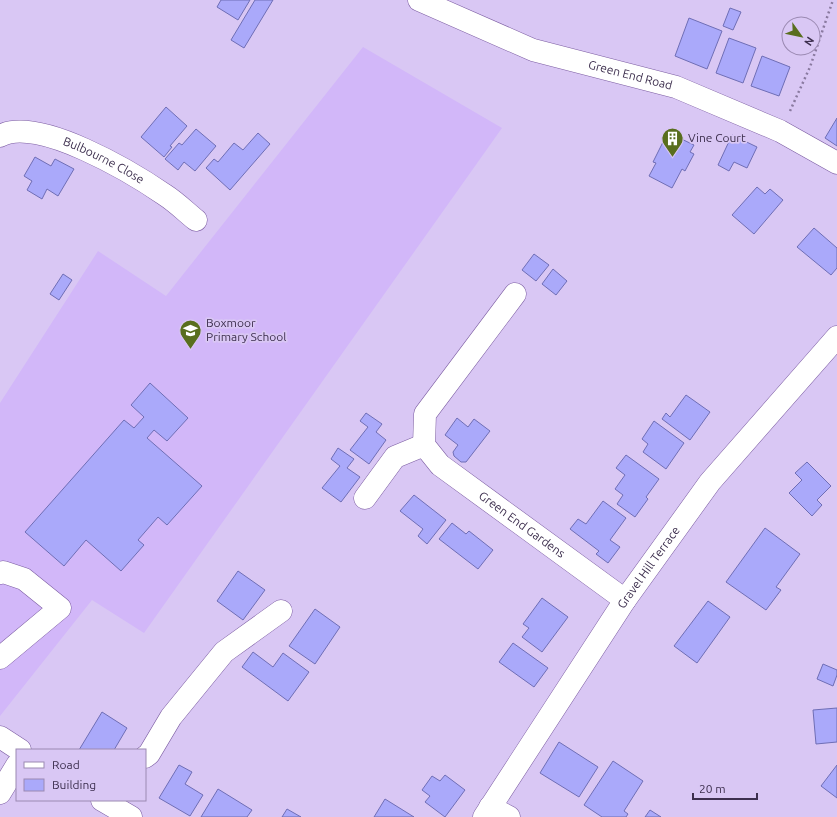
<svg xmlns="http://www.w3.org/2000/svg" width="837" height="817" font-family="Ubuntu,sans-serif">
  <rect width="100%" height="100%" fill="#d9c7f4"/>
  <path fill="#d2b7f9" d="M 363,47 L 502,128 L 144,633 L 92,600 L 0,716 L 0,403 L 98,251 L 166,296 Z"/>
  <path fill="#aaa9fa" stroke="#6f6eb5" d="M 221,0 L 250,0 L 238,20 L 217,7 Z
    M 255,0 L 273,0 L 244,48 L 231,40 Z
    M 730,8 L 741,12 L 733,30 L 723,26 Z
    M 689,18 L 722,31 L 707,69 L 675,56 Z
    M 729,38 L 756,48 L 743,83 L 716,73 Z
    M 762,56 L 790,67 L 779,96 L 751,86 Z
    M 166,107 L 187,126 L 170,146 L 172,147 L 164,157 L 141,137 Z
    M 837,118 L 837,146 L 825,138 Z
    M 196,129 L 216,146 L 195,171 L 184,162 L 178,170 L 165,159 L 179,143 L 182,145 Z
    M 258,133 L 270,144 L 230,190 L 206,168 L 214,159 L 218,162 L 234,143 L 243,150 Z
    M 671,134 L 694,145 L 690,152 L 694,154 L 685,171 L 682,169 L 672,188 L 649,176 L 656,163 L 653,162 L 664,140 L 667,141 Z
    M 732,135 L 757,147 L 747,168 L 734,162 L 729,171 L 718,165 Z
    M 35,157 L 51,166 L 55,159 L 74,169 L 58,196 L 47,189 L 42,199 L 27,190 L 32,181 L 24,176 Z
    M 757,187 L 765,194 L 770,189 L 783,200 L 754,234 L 732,215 Z
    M 814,228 L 837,248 L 837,268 L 831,275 L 797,247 Z
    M 534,254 L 549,265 L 536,281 L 522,270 Z
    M 553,269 L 567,281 L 556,295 L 542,284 Z
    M 63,274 L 72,280 L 59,300 L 50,294 Z
    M 150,383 L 188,418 L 167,441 L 154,430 L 147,438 L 202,486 L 167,525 L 158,517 L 138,540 L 144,545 L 121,571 L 86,540 L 64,566 L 25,532 L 124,420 L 134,428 L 144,417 L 131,405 Z
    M 686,395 L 710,412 L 690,440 L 662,419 L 666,413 L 670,417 Z
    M 366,413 L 382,424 L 376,432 L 386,440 L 369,464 L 350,450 L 368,427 L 360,421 Z
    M 457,418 L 468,427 L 474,419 L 490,431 L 466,462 L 461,462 L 454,456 L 453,452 L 458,445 L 445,435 Z
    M 654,421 L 684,443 L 666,469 L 643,452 L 648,444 L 642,439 Z
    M 338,448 L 354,459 L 347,468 L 360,477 L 341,502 L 322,488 L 340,466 L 331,459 Z
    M 626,455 L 659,479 L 646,497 L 648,499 L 635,517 L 617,504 L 623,495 L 615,489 L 625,475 L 616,468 Z
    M 807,462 L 831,486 L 817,500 L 822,505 L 812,516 L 789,493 L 802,480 L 795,473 Z
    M 414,495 L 446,520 L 427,544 L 418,536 L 423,529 L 400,511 Z
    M 603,501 L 626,518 L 610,540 L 620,547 L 608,563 L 596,554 L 599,551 L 570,529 L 578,519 L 586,524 Z
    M 452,523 L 466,534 L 469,531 L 493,550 L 478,569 L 439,539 Z
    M 765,528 L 800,554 L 776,587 L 781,590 L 766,610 L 726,582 Z
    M 238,571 L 265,590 L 243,620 L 217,601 Z
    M 542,598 L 568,617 L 542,652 L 522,637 L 529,628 L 523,624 Z
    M 708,601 L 730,617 L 697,663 L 674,646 Z
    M 315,609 L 340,627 L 315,664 L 289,646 Z
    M 513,643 L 548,668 L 534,687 L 499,662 Z
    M 253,652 L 273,667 L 283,653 L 309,672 L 288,701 L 242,667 Z
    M 823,664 L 837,670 L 837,675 L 833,686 L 817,679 Z
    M 837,708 L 837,742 L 816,744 L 813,710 Z
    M 102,712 L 127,728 L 114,750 L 79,750 Z
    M 559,742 L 598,767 L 579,797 L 540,773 Z
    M 613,761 L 643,781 L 624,811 L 628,814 L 626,817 L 602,817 L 584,805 Z
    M 179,765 L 192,772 L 185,784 L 203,795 L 190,816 L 159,798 Z
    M 837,765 L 837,798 L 821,786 Z
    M 445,775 L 465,790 L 445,817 L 425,802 L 430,796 L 422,790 L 432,776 L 440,781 Z
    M 218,789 L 252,810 L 247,817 L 201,817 Z
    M 385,799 L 414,817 L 374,817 Z
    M 287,809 L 301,817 L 282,817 Z
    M 650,810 L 661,817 L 645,817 Z"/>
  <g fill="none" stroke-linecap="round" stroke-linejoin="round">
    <defs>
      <g id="minor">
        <path id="s1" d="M 419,0 L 533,50 L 676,87 L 780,131 L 837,163"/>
        <path id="s2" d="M 0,136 C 37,115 133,173 165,195 C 176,202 186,212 196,220"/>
        <path id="s3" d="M 515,294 L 425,414 L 424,445 L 440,465 L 625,600"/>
        <path d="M 365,498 L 395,457 L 424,445"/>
        <path d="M 0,573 L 3,572 L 24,579 L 60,608 L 0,658"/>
        <path d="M 0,737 L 20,750"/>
        <path d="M 145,757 L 149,754 L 171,717 L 224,652 L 281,611"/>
        <path d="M 0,793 L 17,765"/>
        <path d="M 102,800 L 131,817"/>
        <path d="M 490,807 L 509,817"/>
        <path id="s4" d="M 484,817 L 625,600 L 710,482 L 837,337"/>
      </g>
    </defs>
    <use href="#minor" stroke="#7c5da2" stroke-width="23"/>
    <path stroke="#89799f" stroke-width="2.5" stroke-dasharray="2 3" stroke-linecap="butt" d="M 790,111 L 810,67 L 833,0"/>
    <use href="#minor" stroke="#fff" stroke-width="22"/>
  </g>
  <defs>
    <symbol id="building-pin" viewBox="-11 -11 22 30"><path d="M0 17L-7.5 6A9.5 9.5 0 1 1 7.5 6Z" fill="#596e1e" stroke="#d9c7f4"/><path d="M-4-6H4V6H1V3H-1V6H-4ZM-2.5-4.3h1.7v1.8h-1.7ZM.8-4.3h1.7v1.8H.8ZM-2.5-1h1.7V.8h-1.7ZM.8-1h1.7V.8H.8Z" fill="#fff"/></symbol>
    <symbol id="school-pin" viewBox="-11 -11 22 30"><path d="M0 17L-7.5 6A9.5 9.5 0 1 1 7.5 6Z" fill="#596e1e" stroke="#d9c7f4"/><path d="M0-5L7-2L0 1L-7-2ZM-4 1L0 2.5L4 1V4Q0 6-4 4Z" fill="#fff"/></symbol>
  </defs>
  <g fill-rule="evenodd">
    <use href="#building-pin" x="660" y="126" width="25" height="34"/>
    <use href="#school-pin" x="178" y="318" width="25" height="34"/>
  </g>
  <g text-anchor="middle" stroke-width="3.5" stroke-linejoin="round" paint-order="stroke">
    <g font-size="12" fill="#3d2f4e" stroke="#d9c7f4">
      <text dy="4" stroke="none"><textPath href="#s1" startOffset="225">Green End Road</textPath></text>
      <text dy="4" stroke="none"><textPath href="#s2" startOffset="110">Bulbourne Close</textPath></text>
      <text dy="4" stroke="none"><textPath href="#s3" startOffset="308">Green End Gardens</textPath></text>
      <text dy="4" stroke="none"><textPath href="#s4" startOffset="299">Gravel Hill Terrace</textPath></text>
    </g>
    <g font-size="12" fill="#3d2f4e" stroke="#d9c7f4" text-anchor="start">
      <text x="688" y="142">Vine Court</text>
      <text x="206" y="327">Boxmoor<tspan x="206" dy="14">Primary School</tspan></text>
    </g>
  </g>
  <rect x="16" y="749" width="130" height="52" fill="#d9c7f4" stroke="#9b8ab2"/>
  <rect x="24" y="762" width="20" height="6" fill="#ffffff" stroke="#9b8ab2"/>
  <text x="52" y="769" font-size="12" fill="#3d2f4e">Road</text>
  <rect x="24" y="779" width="20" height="12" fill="#aaa9fa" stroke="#9b8ab2"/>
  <text x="52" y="789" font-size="12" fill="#3d2f4e">Building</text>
  <g transform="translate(801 36) rotate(123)"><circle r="19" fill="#d9c7f4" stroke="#9b8ab2"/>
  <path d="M0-3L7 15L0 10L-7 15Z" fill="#596e1e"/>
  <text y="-6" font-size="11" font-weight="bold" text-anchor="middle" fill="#3d2f4e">N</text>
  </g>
  <path d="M693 793v6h64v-6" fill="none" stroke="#3d2f4e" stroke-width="2"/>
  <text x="699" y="793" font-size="12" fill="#3d2f4e" stroke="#d9c7f4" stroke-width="3" paint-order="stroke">20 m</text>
</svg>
